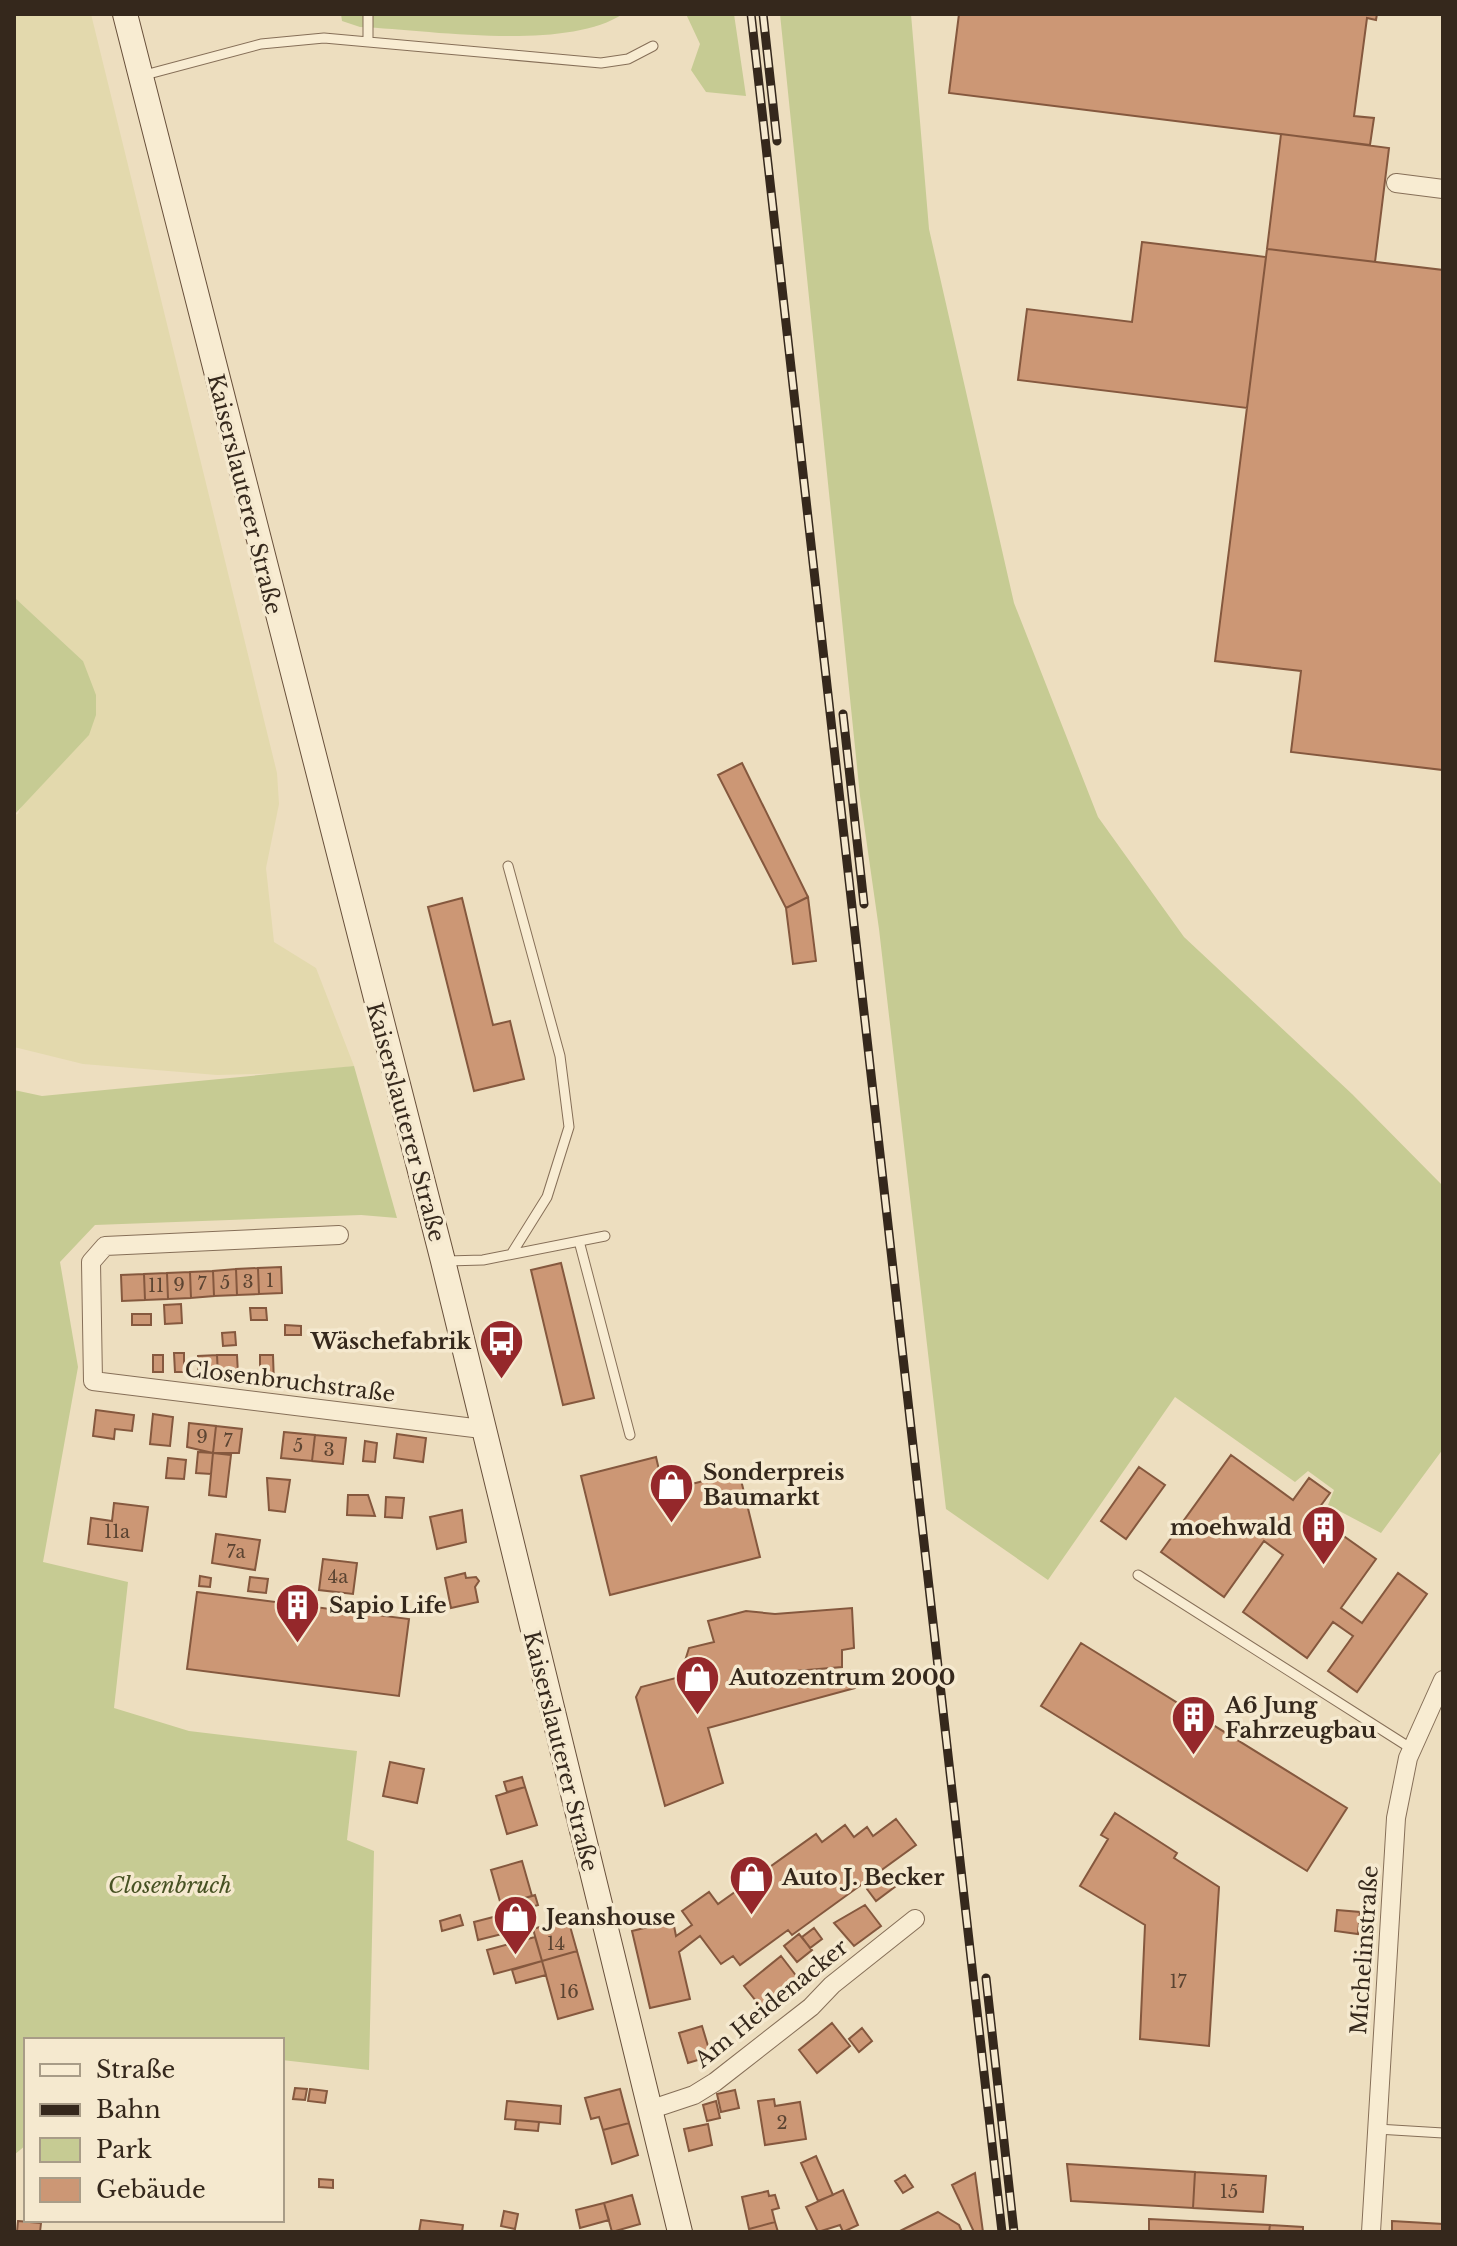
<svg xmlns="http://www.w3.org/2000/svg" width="1457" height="2246" font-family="'Libre Baskerville',serif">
  <rect width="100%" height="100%" fill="#eddebf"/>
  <path fill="#e3d9ad" d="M 14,14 L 91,14 L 277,773 L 279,804 L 266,868 L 274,942 L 316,968 L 354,1066 L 298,1073 L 217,1075 L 83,1064 L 14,1047 L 14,815 L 18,814 L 83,661 L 14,597 Z"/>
  <path fill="#c6cb93" d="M 341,14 L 623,14 C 564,52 430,30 360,27 L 342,21 Z
    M 734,14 L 746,96 L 706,92 L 691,70 L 700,44 L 686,14 Z
    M 780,14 L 911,14 L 929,229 L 1014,603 L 1098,817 L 1184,937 L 1352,1094 L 1443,1186 L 1443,1449 L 1381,1533 L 1328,1505 L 1334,1490 L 1308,1471 L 1295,1482 L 1175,1397 L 1048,1580 L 946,1509 L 879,929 L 860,796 Z
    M 14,597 L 83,661 L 96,695 L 96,715 L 89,735 L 14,815 Z
    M 354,1066 L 397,1218 L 361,1215 L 95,1225 L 60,1262 L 78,1367 L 43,1562 L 128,1582 L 114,1708 L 189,1731 L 357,1751 L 347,1840 L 374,1851 L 369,2070 L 282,2060 L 282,2040 L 26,2040 L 26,2145 L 14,2155 L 14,1090 L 42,1096 Z"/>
  <path fill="#cc9775" stroke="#85583e" stroke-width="2" d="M 959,14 L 1377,14 L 1376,20 L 1367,18 L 1354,116 L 1374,118 L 1370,145 L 949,93 Z
    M 1281,134 L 1389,148 L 1375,262 L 1267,249 Z
    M 1142,242 L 1266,257 L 1247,408 L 1018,380 L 1027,309 L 1132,322 Z
    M 1267,249 L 1443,270 L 1443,770 L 1291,752 L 1301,671 L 1215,661 Z
    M 742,763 L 808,897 L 786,908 L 718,775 Z
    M 808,897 L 816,961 L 793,964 L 786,908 Z
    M 462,898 L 493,1025 L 510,1021 L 524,1079 L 474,1091 L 428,907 Z
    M 561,1263 L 594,1398 L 563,1405 L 531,1270 Z
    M 281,1267 L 282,1293 L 259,1294 L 258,1268 Z
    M 258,1268 L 259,1294 L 237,1295 L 236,1269 Z
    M 236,1269 L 237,1295 L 214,1296 L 213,1271 Z
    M 213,1271 L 214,1296 L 191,1298 L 190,1272 Z
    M 190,1272 L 191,1298 L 168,1299 L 167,1273 Z
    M 167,1273 L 168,1299 L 145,1300 L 144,1274 Z
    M 144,1274 L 145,1300 L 122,1301 L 121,1275 Z
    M 181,1304 L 182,1323 L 165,1324 L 164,1305 Z
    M 250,1308 L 266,1308 L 267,1320 L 251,1320 Z
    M 132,1314 L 151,1314 L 151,1325 L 132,1325 Z
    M 285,1325 L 301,1326 L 301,1335 L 285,1335 Z
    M 235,1332 L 236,1345 L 223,1346 L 222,1333 Z
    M 174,1353 L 184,1353 L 184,1372 L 175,1372 Z
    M 153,1355 L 163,1355 L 163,1372 L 153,1372 Z
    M 217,1355 L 237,1355 L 238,1374 L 218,1375 Z
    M 217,1355 L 218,1375 L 198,1375 L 198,1356 Z
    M 260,1355 L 273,1355 L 274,1385 L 260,1386 Z
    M 96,1410 L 134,1415 L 132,1431 L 115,1429 L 114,1439 L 93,1436 Z
    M 153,1414 L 173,1417 L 170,1446 L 150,1444 Z
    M 189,1423 L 216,1426 L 213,1453 L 187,1447 Z
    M 216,1426 L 242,1429 L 239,1453 L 213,1453 Z
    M 284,1432 L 315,1435 L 312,1461 L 281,1458 Z
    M 397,1434 L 426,1438 L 423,1462 L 394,1458 Z
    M 315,1435 L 346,1438 L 343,1464 L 312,1461 Z
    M 365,1441 L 377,1443 L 375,1462 L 363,1461 Z
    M 198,1452 L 213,1453 L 211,1474 L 196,1473 Z
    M 213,1453 L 231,1455 L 226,1497 L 209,1495 Z
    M 1231,1455 L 1293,1500 L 1309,1478 L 1330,1493 L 1314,1515 L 1376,1559 L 1341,1608 L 1362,1623 L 1398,1573 L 1427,1594 L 1357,1692 L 1328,1671 L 1353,1636 L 1333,1622 L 1307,1658 L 1243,1612 L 1283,1555 L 1264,1541 L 1224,1597 L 1161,1552 Z
    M 656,1457 L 664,1491 L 739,1472 L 760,1557 L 610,1595 L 581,1476 Z
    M 168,1458 L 186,1460 L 184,1479 L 166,1478 Z
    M 1139,1467 L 1165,1485 L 1126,1539 L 1101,1521 Z
    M 267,1478 L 290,1480 L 285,1512 L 269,1510 Z
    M 348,1495 L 368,1495 L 375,1516 L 347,1515 Z
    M 386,1497 L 404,1498 L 402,1518 L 385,1517 Z
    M 114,1503 L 148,1507 L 142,1551 L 88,1544 L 91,1518 L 112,1521 Z
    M 462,1510 L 466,1542 L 437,1549 L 430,1517 Z
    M 216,1534 L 260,1540 L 255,1570 L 212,1563 Z
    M 323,1559 L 357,1563 L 353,1594 L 319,1590 Z
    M 465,1573 L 466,1578 L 476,1577 L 479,1581 L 475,1587 L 478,1602 L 451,1608 L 445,1578 Z
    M 200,1576 L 211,1578 L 210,1587 L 199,1586 Z
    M 250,1577 L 268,1579 L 266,1593 L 248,1591 Z
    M 197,1592 L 409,1619 L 399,1696 L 187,1669 Z
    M 852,1608 L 854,1648 L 842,1650 L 842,1667 L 796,1671 L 796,1684 L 850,1671 L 855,1688 L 708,1728 L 723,1783 L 665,1806 L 636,1697 L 641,1687 L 680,1677 L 689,1648 L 714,1642 L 708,1621 L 746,1611 L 775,1614 Z
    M 1081,1643 L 1347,1808 L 1307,1871 L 1041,1706 Z
    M 390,1762 L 424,1769 L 417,1803 L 383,1796 Z
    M 522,1777 L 525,1787 L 507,1792 L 504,1782 Z
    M 525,1787 L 537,1825 L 507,1834 L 496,1796 Z
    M 1115,1813 L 1177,1853 L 1174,1858 L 1219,1887 L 1209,2046 L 1140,2039 L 1145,1925 L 1080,1886 L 1108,1839 L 1101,1835 Z
    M 896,1819 L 916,1845 L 792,1935 L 788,1930 L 740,1965 L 733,1956 L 721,1964 L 700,1936 L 679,1952 L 690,1999 L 650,2008 L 632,1931 L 673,1921 L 676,1936 L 692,1925 L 682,1911 L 709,1892 L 718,1904 L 816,1834 L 822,1842 L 845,1825 L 854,1837 L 867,1827 L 873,1836 Z
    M 522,1861 L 532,1896 L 501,1905 L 491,1870 Z
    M 887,1874 L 896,1886 L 876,1901 L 867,1889 Z
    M 535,1895 L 538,1905 L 514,1912 L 511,1902 Z
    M 865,1905 L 881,1926 L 854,1946 L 834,1923 Z
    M 1337,1910 L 1360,1912 L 1358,1934 L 1335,1931 Z
    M 460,1915 L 463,1925 L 442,1931 L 440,1921 Z
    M 501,1915 L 506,1933 L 478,1940 L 474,1922 Z
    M 568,1919 L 577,1951 L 542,1961 L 533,1929 Z
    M 814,1928 L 822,1939 L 810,1948 L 802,1937 Z
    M 799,1934 L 812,1950 L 797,1962 L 784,1946 Z
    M 535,1937 L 542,1961 L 494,1974 L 487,1950 Z
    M 577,1951 L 593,2009 L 558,2019 L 542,1961 Z
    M 781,1956 L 804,1986 L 767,2015 L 744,1986 Z
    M 542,1961 L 546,1975 L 516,1983 L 512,1970 Z
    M 832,2023 L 850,2046 L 817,2073 L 799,2050 Z
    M 702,2026 L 711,2056 L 688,2063 L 679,2033 Z
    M 862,2028 L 872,2041 L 859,2052 L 849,2039 Z
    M 295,2088 L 307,2089 L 305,2100 L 293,2099 Z
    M 310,2089 L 327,2091 L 325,2103 L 308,2101 Z
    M 620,2089 L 629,2123 L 603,2130 L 599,2117 L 591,2119 L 585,2098 Z
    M 735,2090 L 739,2108 L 721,2112 L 717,2094 Z
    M 774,2099 L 775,2106 L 800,2102 L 806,2139 L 765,2145 L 758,2101 Z
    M 507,2101 L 561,2106 L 560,2124 L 505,2119 Z
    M 716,2101 L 720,2118 L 707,2121 L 703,2105 Z
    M 516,2120 L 539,2122 L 538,2131 L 515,2129 Z
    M 629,2123 L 638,2155 L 612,2164 L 603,2130 Z
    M 708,2124 L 712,2145 L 689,2151 L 684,2129 Z
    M 816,2156 L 833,2195 L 818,2201 L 801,2163 Z
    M 1067,2164 L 1195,2172 L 1193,2208 L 1071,2201 Z
    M 1195,2172 L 1266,2176 L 1263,2212 L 1193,2208 Z
    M 975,2173 L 983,2232 L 974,2232 L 952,2185 Z
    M 905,2175 L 913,2187 L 903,2193 L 895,2181 Z
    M 319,2179 L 333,2180 L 333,2188 L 319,2187 Z
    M 843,2190 L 858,2225 L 843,2232 L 840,2225 L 818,2232 L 806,2207 Z
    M 768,2191 L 769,2196 L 775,2195 L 779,2208 L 772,2210 L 775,2222 L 749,2229 L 742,2197 Z
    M 632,2195 L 640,2224 L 612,2232 L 604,2203 Z
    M 604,2203 L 609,2220 L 580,2228 L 576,2210 Z
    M 504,2211 L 518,2214 L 515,2229 L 501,2226 Z
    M 938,2212 L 959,2225 L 962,2232 L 898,2232 Z
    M 1149,2219 L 1270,2225 L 1269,2232 L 1149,2232 Z
    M 421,2220 L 463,2225 L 462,2232 L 419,2232 Z
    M 18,2221 L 41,2223 L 40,2232 L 17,2232 Z
    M 1392,2221 L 1443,2224 L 1443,2232 L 1392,2232 Z
    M 775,2222 L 778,2232 L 750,2232 L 749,2229 Z
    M 1270,2225 L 1303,2227 L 1303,2232 L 1269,2232 Z"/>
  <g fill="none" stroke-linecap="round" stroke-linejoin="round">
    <defs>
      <path id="service" d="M 368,14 L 368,42
        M 141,76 L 261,44 L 324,38 L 601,63 L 628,59 L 653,46
        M 508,866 L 560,1056 L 569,1127 L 547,1197 L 512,1253
        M 579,1241 L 630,1435
        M 447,1261 L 483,1260 L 605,1236
        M 1138,1575 L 1412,1749
        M 1377,2129 L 1443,2133"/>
      <path id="minor" d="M 1396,183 L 1443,189
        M 339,1235 L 105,1246 L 91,1262 L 93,1381 L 482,1429
        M 649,2110 L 694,2095 L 715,2082 L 811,2007 L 832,1985 L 915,1919
        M 1371,2232 L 1396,1818 L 1408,1758 L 1443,1680"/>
      <path id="secondary" d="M 125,14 L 443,1261 L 680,2232"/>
    </defs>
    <use href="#service" stroke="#866f58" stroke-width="11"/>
    <use href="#minor" stroke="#866f58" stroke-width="20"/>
    <use href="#secondary" stroke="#68503b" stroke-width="26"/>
    <use href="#service" stroke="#f8ecd2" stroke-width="9"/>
    <use href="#minor" stroke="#f8ecd2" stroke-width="18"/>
    <use href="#secondary" stroke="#f8ecd2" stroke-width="24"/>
    <defs>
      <path id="rail" d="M 751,14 L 1002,2232
        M 763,14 L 777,141
        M 843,714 L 864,904
        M 986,1978 L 1014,2232"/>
    </defs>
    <use href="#rail" stroke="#35281c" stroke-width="9"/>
    <use href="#rail" stroke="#f5e9cf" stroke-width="6" stroke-dasharray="18" stroke-linecap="butt"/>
  </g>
  <defs>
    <symbol id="bus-pin" viewBox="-11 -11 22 30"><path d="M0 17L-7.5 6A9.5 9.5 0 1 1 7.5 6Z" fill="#95282b" stroke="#f5e9cf"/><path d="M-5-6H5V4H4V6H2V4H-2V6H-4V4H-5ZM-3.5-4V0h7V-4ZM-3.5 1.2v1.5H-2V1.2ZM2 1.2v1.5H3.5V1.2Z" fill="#fff"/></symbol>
    <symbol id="shop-pin" viewBox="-11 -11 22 30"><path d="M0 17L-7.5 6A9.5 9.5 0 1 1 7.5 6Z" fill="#95282b" stroke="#f5e9cf"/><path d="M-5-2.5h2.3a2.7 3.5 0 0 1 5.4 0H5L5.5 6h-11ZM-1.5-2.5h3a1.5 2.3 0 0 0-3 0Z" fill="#fff"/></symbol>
    <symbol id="building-pin" viewBox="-11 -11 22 30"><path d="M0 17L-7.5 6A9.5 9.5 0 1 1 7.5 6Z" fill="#95282b" stroke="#f5e9cf"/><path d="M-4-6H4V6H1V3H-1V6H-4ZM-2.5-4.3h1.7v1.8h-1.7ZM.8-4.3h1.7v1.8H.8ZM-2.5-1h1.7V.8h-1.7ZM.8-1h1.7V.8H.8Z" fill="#fff"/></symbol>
  </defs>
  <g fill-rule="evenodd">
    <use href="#bus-pin" x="476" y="1316" width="51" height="69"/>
    <use href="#shop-pin" x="646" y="1460" width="51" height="69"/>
    <use href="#building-pin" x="1298" y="1502" width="51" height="69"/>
    <use href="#building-pin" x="272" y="1580" width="51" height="69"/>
    <use href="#shop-pin" x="672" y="1652" width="51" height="69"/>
    <use href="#building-pin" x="1168" y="1692" width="51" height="69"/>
    <use href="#shop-pin" x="726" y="1852" width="51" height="69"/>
    <use href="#shop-pin" x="490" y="1892" width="51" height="69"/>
  </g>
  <g text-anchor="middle" stroke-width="7" stroke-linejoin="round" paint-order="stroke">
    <g font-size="18" fill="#5b4432">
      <text x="270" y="1287">1</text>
      <text x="248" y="1288">3</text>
      <text x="225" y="1289">5</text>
      <text x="202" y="1290">7</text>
      <text x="179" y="1291">9</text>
      <text x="156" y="1292">11</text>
      <text x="202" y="1443">9</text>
      <text x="228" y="1447">7</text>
      <text x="298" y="1452">5</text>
      <text x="329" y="1456">3</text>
      <text x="117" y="1538">11a</text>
      <text x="236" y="1558">7a</text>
      <text x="338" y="1583">4a</text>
      <text x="556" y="1950">14</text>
      <text x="1178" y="1988">17</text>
      <text x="569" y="1998">16</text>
      <text x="782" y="2129">2</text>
      <text x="1229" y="2198">15</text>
    </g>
    <g font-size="22" fill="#35281c" stroke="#f5e9cf">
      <text transform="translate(245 494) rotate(76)" y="8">Kaiserslauterer Straße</text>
      <text transform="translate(406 1122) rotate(75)" y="8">Kaiserslauterer Straße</text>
      <text transform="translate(290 1381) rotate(7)" y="8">Closenbruchstraße</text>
      <text transform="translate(561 1751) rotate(76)" y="8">Kaiserslauterer Straße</text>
      <text transform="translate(1364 1950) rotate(-86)" y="8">Michelinstraße</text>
      <text transform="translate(771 2003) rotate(-39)" y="8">Am Heidenacker</text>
    </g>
    <g font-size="22" font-weight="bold" fill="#35281c" stroke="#f5e9cf" text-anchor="start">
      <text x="471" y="1349" text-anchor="end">Wäschefabrik</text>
      <text x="703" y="1480">Sonderpreis<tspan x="703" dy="25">Baumarkt</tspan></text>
      <text x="1292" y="1535" text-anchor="end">moehwald</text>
      <text x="329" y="1613">Sapio Life</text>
      <text x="729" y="1685">Autozentrum 2000</text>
      <text x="1225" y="1713">A6 Jung<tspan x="1225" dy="25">Fahrzeugbau</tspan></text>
      <text x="782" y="1885">Auto J. Becker</text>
      <text x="546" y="1925">Jeanshouse</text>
    </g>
    <g font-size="22" font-style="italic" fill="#475223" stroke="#f5e9cf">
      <text x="170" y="1893">Closenbruch</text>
    </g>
  </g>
  <rect width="1457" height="2246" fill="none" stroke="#35281c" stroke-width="32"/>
  <rect x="24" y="2038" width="260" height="184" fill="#f5e9cf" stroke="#a89c87" stroke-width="2"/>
  <rect x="40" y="2064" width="40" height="12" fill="#f8ecd2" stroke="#a89c87" stroke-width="2"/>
  <text x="96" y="2078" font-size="24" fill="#35281c">Straße</text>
  <rect x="40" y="2104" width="40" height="12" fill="#35281c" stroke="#a89c87" stroke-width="2"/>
  <text x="96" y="2118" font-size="24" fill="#35281c">Bahn</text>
  <rect x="40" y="2138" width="40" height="24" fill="#c6cb93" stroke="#a89c87" stroke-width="2"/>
  <text x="96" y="2158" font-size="24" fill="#35281c">Park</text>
  <rect x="40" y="2178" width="40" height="24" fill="#cc9775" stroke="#a89c87" stroke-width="2"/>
  <text x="96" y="2198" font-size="24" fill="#35281c">Gebäude</text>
</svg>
